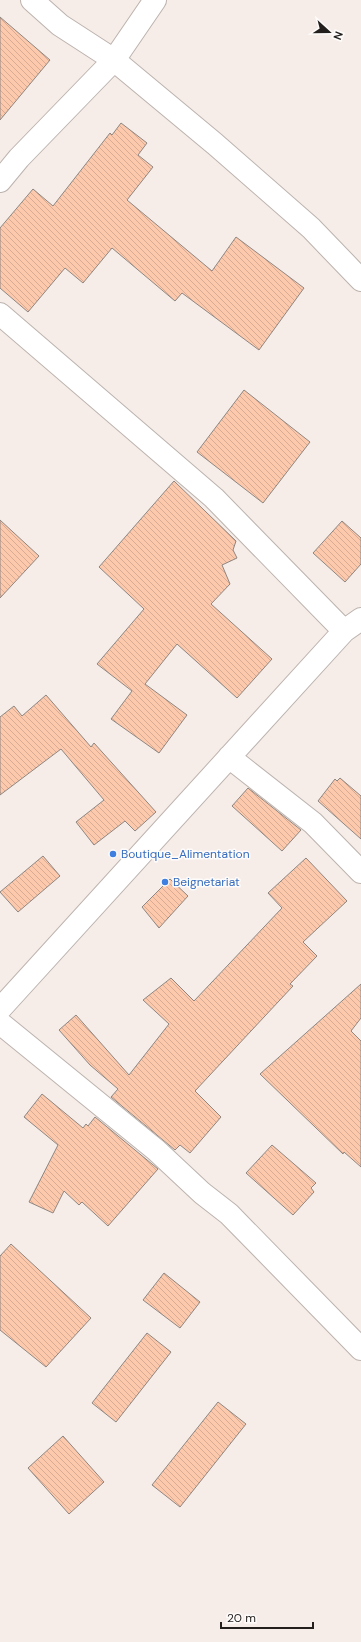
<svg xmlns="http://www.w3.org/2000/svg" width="361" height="1642" font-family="'DM Sans',sans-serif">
  <defs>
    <pattern id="building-back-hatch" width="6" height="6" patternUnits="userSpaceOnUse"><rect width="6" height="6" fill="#fcc9ad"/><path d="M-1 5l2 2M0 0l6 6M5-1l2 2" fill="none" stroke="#d8ac94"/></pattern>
  </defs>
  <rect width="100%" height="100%" fill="#f7ede8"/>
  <path fill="url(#building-back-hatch)" stroke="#8f8681" d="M 0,17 L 50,60 L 0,120 Z
    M 121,123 L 147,143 L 138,155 L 153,167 L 127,200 L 212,271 L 236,237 L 304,288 L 259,350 L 182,293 L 175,301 L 112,248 L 83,283 L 65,268 L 28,312 L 0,288 L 0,228 L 33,189 L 53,206 L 110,133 L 112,135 Z
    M 244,390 L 310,442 L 263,503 L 197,452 Z
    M 174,481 L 236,541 L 233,550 L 237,558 L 222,565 L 230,584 L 211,604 L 272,659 L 237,698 L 177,644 L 145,684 L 187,715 L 159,753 L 111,719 L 132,691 L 97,664 L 144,609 L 99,567 Z
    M 0,520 L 39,556 L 0,598 Z
    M 342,521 L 361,538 L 361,564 L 345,582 L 313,553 Z
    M 46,695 L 91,747 L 94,743 L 156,812 L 135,831 L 125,821 L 94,845 L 76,822 L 104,800 L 61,749 L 0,795 L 0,717 L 14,706 L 22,716 Z
    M 340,778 L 361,796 L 361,839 L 318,801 L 335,779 L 337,781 Z
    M 248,788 L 301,830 L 282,851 L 232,806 Z
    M 43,856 L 60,876 L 18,912 L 0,892 Z
    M 306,858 L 347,901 L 303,942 L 317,956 L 290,984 L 293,986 L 195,1091 L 221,1117 L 190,1153 L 180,1145 L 175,1150 L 111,1097 L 118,1089 L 90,1065 L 59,1030 L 76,1015 L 129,1075 L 169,1024 L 143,1000 L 171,978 L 194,1001 L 282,908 L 268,893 Z
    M 170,879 L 188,896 L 159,928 L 142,907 Z
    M 361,984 L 361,1018 L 351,1031 L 361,1041 L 361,1167 L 344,1152 L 343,1154 L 260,1074 Z
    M 42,1094 L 83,1128 L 86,1124 L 88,1126 L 95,1117 L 158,1169 L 108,1226 L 82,1202 L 79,1205 L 64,1191 L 53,1213 L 29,1202 L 58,1145 L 24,1117 Z
    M 272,1145 L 316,1183 L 311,1188 L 314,1192 L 293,1215 L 246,1173 Z
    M 11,1244 L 91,1318 L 46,1367 L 0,1330 L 0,1256 Z
    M 164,1273 L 200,1302 L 180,1328 L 143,1300 Z
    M 147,1333 L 171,1352 L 116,1422 L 92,1403 Z
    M 218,1402 L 246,1424 L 180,1507 L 152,1485 Z
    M 63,1436 L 104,1482 L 69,1514 L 28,1468 Z"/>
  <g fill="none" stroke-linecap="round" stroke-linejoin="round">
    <defs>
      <path id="minor" d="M 32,0 L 60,25 L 114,60 L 215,144 L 311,228 L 361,280
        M 0,181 L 19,158 L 114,60 L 155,0
        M 0,314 L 214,498 L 344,631
        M 229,757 L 313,823 L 361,872
        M 0,1009 L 344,631 L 361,619
        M 0,1023 L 156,1150 L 202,1193 L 229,1214 L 361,1349"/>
    </defs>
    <use href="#minor" stroke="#bcb3ae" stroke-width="24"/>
    <use href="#minor" stroke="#fff" stroke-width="22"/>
  </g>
  <g fill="#3f7fe0" stroke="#fefcfb" stroke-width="1.5">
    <circle cx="113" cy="854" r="4"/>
    <circle cx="165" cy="882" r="4"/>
  </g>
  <g text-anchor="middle" stroke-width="3" stroke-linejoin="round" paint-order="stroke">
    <g font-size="12" fill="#366cbe" stroke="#fefcfb" text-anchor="start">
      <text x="121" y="858">Boutique_Alimentation</text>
      <text x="173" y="886">Beignetariat</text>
    </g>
  </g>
  <g transform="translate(329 32) rotate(111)" stroke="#fefcfb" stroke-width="3" paint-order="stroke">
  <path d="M0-3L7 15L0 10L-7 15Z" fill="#221f1d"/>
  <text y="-6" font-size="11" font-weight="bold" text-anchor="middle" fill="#221f1d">N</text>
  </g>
  <path d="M221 1622v6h92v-6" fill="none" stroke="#221f1d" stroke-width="2"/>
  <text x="227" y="1622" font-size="12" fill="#221f1d" stroke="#fefcfb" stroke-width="3" paint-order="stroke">20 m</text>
</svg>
